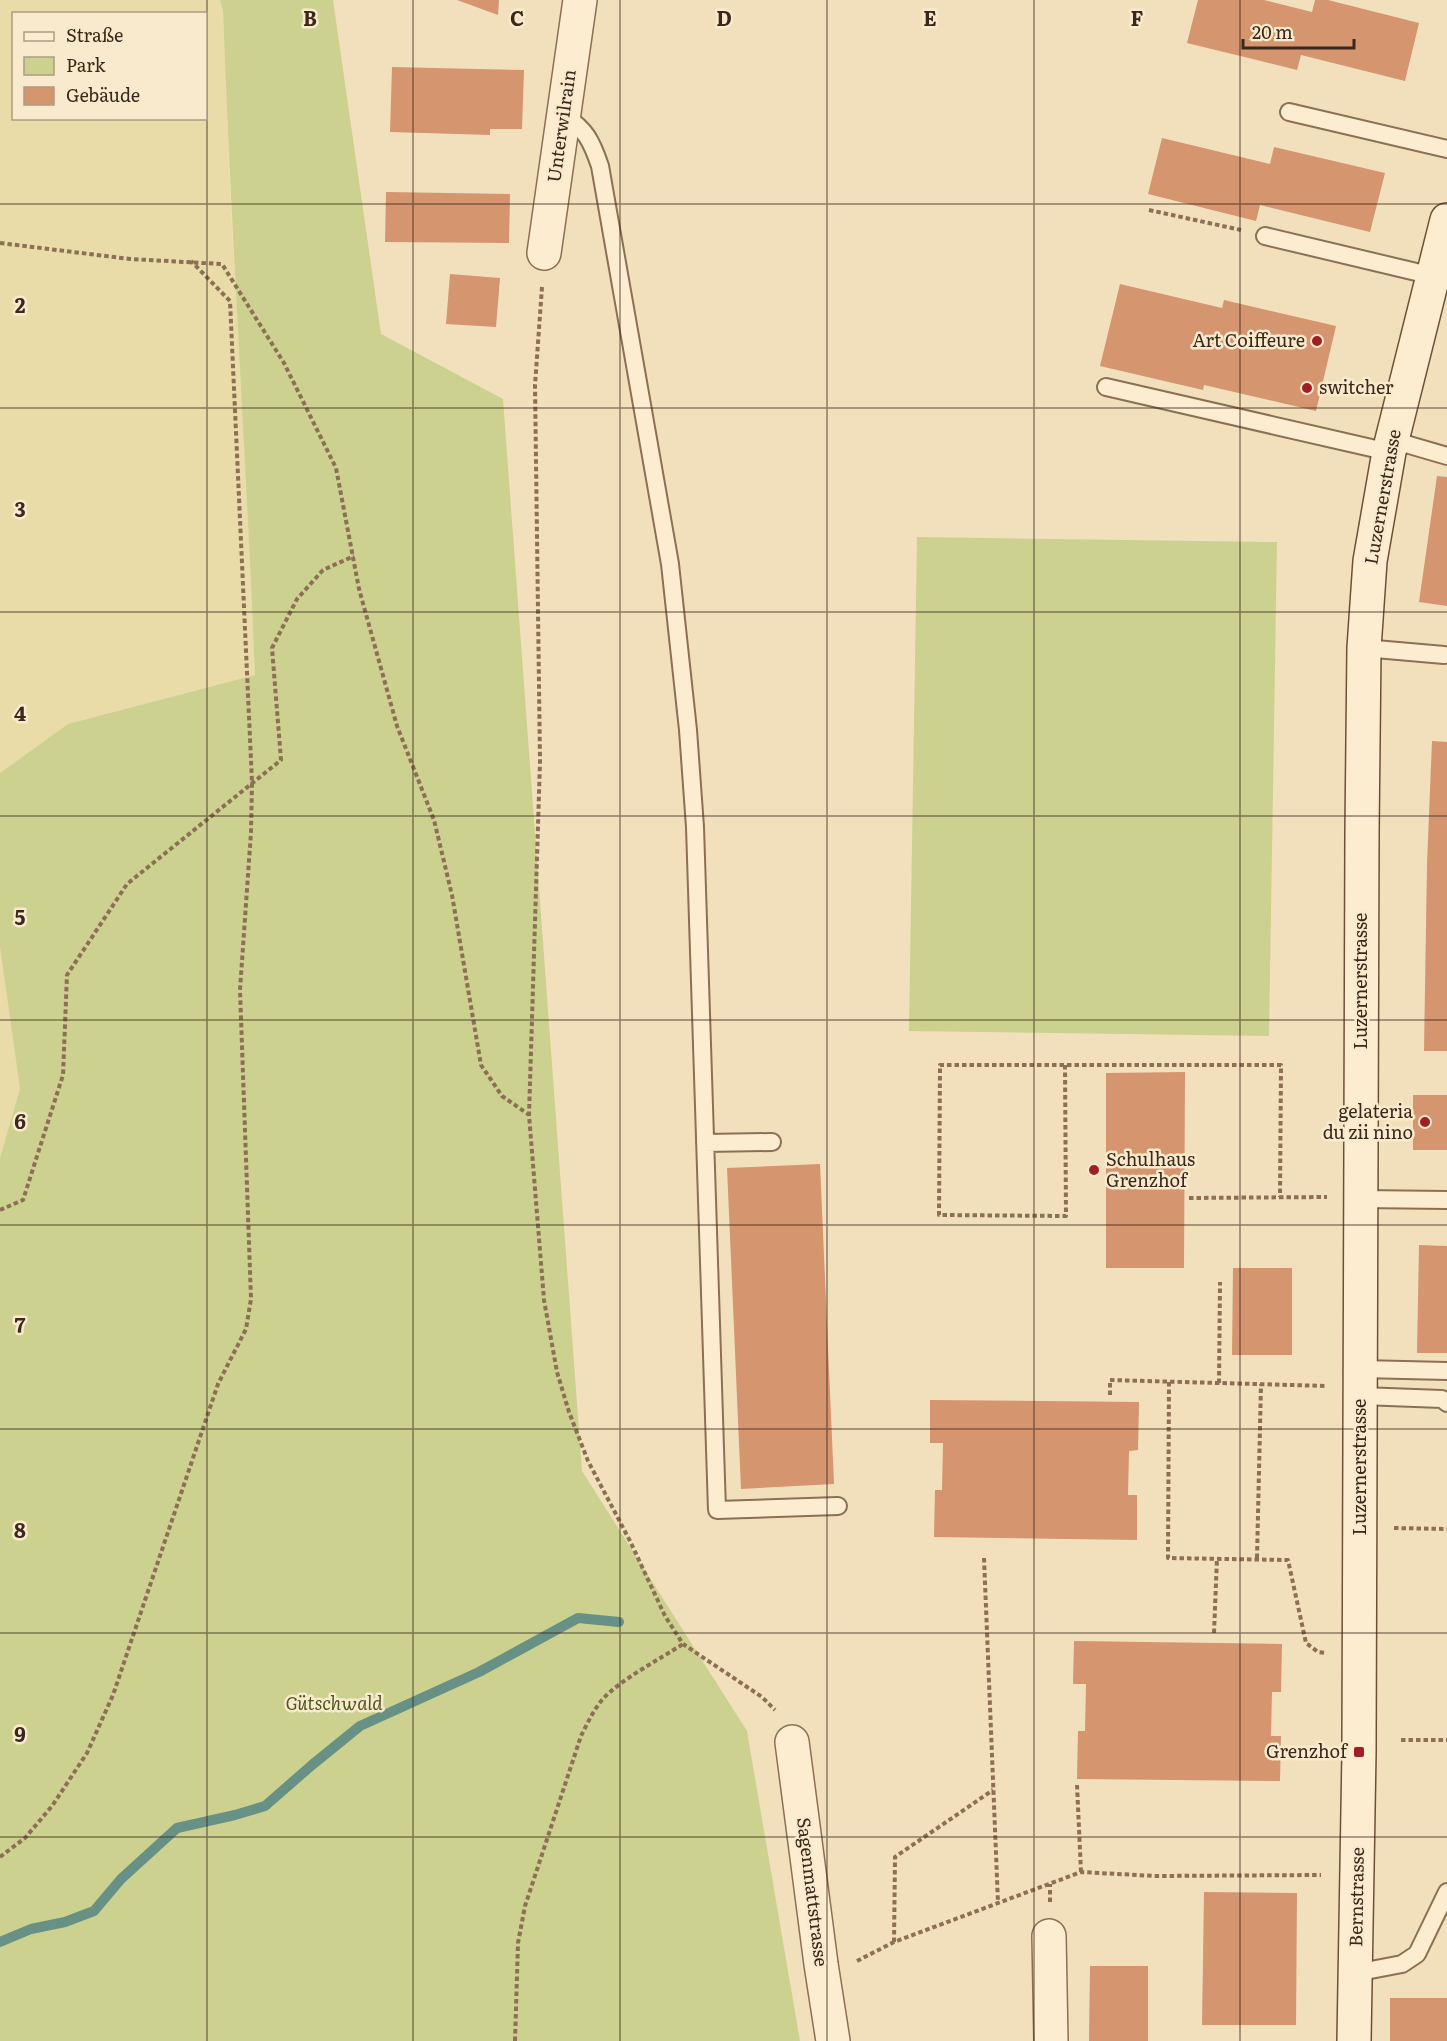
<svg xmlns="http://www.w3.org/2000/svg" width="1447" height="2041" font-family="Literata,serif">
  <rect width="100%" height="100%" fill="#f2e0bd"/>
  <path fill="#e9dca9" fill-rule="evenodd" d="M 0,0 L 220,0 L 223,11 L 231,213 L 242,385 L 255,675 L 68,724 L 0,773 ZM 14,14 L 206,14 L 206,118 L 14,118 Z
    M 0,947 L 20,1089 L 0,1158 Z"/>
  <path fill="#ccd190" d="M 220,0 L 333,0 L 381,334 L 503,399 L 582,1471 L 747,1731 L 800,2041 L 0,2041 L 0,1158 L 20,1089 L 0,947 L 0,773 L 68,724 L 255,675 C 246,453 231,232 223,11 Z
    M 917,537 L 1277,542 L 1269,1036 L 909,1031 Z"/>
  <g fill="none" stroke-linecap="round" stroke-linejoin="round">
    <path stroke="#679185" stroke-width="10" d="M 0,1942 L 31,1929 L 65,1922 L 94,1911 L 121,1879 L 177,1828 L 235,1815 L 265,1806 L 312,1765 L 360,1726 L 479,1672 L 578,1618 L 619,1622"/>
  </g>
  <path fill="#d4956f" d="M 457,0 L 499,0 L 498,15 Z
    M 1198,0 L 1264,0 L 1312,12 L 1315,0 L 1328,0 L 1419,23 L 1405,81 L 1301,55 L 1297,70 L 1187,43 Z
    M 392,67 L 524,70 L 522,129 L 490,129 L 490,135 L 390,132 Z
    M 1162,138 L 1270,164 L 1274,147 L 1385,173 L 1370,232 L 1260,205 L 1256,221 L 1148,194 Z
    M 386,192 L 510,194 L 509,243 L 385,242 Z
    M 450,274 L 500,278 L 496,327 L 446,324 Z
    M 1120,284 L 1222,308 L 1224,300 L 1336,326 L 1316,411 L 1204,385 L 1203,390 L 1100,366 Z
    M 1437,476 L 1447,477 L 1447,606 L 1419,602 Z
    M 1432,741 L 1447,742 L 1447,1051 L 1424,1051 L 1427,864 Z
    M 1185,1072 L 1184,1268 L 1106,1268 L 1106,1073 Z
    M 1413,1095 L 1447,1095 L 1447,1150 L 1413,1150 Z
    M 820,1164 L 834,1484 L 741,1489 L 727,1168 Z
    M 1419,1245 L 1447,1246 L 1447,1353 L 1417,1353 Z
    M 1233,1268 L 1292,1268 L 1292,1355 L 1232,1355 Z
    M 930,1400 L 1139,1402 L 1138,1450 L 1129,1451 L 1128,1495 L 1137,1495 L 1137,1540 L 934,1537 L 935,1490 L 942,1490 L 943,1443 L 930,1443 Z
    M 1074,1641 L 1282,1644 L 1281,1692 L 1272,1692 L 1271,1736 L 1281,1736 L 1280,1781 L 1077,1779 L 1078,1731 L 1085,1731 L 1086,1684 L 1073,1684 Z
    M 1204,1892 L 1297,1893 L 1296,2025 L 1202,2025 Z
    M 1090,1966 L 1148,1966 L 1148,2041 L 1089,2041 Z
    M 1390,1998 L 1447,1998 L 1447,2041 L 1390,2041 Z"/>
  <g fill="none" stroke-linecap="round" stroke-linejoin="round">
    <defs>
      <path id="service" d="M 1289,112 L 1447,149
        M 564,115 C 586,130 591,140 600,166 L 670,564 L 688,730 L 695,827 L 717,1510 L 838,1506
        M 1265,236 L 1433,276
        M 1106,387 L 1389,452
        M 1392,440 L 1447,456
        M 1364,648 L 1444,655
        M 705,1143 L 772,1142
        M 1361,1199 L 1447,1200
        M 1361,1369 L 1447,1371
        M 1361,1396 L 1442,1399 L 1447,1403
        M 1355,1973 L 1402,1964 L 1417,1954 L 1447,1892"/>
      <path id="minor" d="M 544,253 L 580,0
        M 792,1742 L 821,1964 L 833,2041
        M 1049,1936 L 1051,2041"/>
      <path id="secondary" d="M 1354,2041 L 1359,1752 L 1362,832 L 1364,648 L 1370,561 L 1389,452 L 1447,220"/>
    </defs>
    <use href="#service" stroke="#8c6f54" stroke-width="20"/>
    <use href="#minor" stroke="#8c6f54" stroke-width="36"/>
    <use href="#secondary" stroke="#6d5038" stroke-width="36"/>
    <path stroke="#8c6f54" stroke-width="4" stroke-dasharray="4.5 3" stroke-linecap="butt" d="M 1149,210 L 1241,230
      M 0,243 L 130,259 L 222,264 L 284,363 L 336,468 L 359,589 L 397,726 L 434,820 L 452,895 L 481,1065 L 502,1096 L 528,1114
      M 542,287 L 535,385 L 540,761 L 529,1115 L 544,1300 L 557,1372 L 569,1412 L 588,1461 L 630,1541 L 665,1616 L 683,1644 L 762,1697 L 775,1710
      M 1065,1065 L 1066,1216 L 939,1215 L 940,1065 L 1281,1065 L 1280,1197
      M 1189,1198 L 1327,1197
      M 0,1210 L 23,1200 L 63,1075 L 67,975 L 127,884 L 281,760 L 272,648 L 297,599 L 323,570 L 354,556
      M 1169,1382 L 1168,1558 L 1288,1560 L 1306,1643 L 1318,1652 L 1326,1653
      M 1219,1383 L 1220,1282
      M 1110,1395 L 1110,1380 L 1326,1386
      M 1394,1528 L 1447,1529
      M 984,1558 L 998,1903
      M 1257,1558 L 1261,1384
      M 1214,1633 L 1217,1558
      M 1401,1740 L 1447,1740
      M 1077,1785 L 1081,1872
      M 0,1857 L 25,1838 L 52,1806 L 87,1753 L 113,1695 L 218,1384 L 246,1329 L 251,1299 L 240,990 L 251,832 L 252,782 L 230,301 L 191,261
      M 1050,1902 L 1050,1884
      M 894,1942 L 895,1857 L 993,1790
      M 857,1961 L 894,1942 L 1081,1872 L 1155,1876 L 1321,1875
      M 515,2041 L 518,1943 L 525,1906 L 581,1736 C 587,1724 593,1711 602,1700 C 618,1681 660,1659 683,1644"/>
    <use href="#service" stroke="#fcedd1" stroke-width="16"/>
    <use href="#minor" stroke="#fcedd1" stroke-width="33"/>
    <use href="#secondary" stroke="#fcedd1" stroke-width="33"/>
  </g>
  <path fill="none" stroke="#39281b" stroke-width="1.5" stroke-opacity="0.55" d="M 207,0 L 207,2041M 413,0 L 413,2041M 620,0 L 620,2041M 827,0 L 827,2041M 1034,0 L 1034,2041M 1240,0 L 1240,2041M 0,204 L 1447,204M 0,408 L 1447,408M 0,612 L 1447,612M 0,816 L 1447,816M 0,1020 L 1447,1020M 0,1225 L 1447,1225M 0,1429 L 1447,1429M 0,1633 L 1447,1633M 0,1837 L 1447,1837"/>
  <g fill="#a11e25" stroke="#f9eacd" stroke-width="2">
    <circle cx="1317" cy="341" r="6"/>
    <circle cx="1307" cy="388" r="6"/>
    <circle cx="1425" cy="1122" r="6"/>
    <circle cx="1094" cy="1170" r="6"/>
    <rect x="1353" y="1746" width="12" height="12" rx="3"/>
  </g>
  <g text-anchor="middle" stroke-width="5" stroke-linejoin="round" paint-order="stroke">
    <g font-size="18" fill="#39281b" stroke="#f9eacd">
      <text transform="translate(562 126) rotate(-82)" y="6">Unterwilrain</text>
      <text transform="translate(1383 497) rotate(-80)" y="6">Luzernerstrasse</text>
      <text transform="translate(1361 981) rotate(-90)" y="6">Luzernerstrasse</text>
      <text transform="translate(1360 1467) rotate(-90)" y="6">Luzernerstrasse</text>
      <text transform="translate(812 1892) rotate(83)" y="6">Sagenmattstrasse</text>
      <text transform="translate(1357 1897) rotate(-89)" y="6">Bernstrasse</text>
    </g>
    <g font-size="18" fill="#39281b" stroke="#f9eacd" text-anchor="end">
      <text x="1305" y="347">Art Coiffeure</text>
      <text x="1319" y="394" text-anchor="start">switcher</text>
      <text x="1413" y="1118">gelateria<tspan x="1413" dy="21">du zii nino</tspan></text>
      <text x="1106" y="1166" text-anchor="start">Schulhaus<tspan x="1106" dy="21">Grenzhof</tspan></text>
      <text x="1347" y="1758">Grenzhof</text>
    </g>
    <g font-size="18" font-style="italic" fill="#4c581f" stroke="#f9eacd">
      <text x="334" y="1710">Gütschwald</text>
    </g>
  </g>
  <g font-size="20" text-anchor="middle" font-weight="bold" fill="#39281b" stroke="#f9eacd" stroke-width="5" stroke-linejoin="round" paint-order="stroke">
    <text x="310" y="26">B</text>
    <text x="517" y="26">C</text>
    <text x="724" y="26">D</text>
    <text x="930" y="26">E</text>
    <text x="1137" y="26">F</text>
    <text x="20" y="313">2</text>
    <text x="20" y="517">3</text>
    <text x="20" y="721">4</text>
    <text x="20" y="925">5</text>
    <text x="20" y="1129">6</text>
    <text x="20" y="1333">7</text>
    <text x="20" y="1538">8</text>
    <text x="20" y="1742">9</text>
  </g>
  <rect x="12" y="12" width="195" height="108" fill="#f9eacd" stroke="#ac9c86" stroke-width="1.5"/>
  <rect x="24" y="32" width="30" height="9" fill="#fcedd1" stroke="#ac9c86" stroke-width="1.5"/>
  <text x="66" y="42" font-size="18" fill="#39281b">Straße</text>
  <rect x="24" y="57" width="30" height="18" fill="#ccd190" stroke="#ac9c86" stroke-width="1.5"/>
  <text x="66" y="72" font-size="18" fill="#39281b">Park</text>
  <rect x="24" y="87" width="30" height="18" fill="#d4956f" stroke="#ac9c86" stroke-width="1.5"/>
  <text x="66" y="102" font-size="18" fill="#39281b">Gebäude</text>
  <path d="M1243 39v9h111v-9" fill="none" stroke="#39281b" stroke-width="3"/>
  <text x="1252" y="39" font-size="18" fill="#39281b" stroke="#f9eacd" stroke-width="4.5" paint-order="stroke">20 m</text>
</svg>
